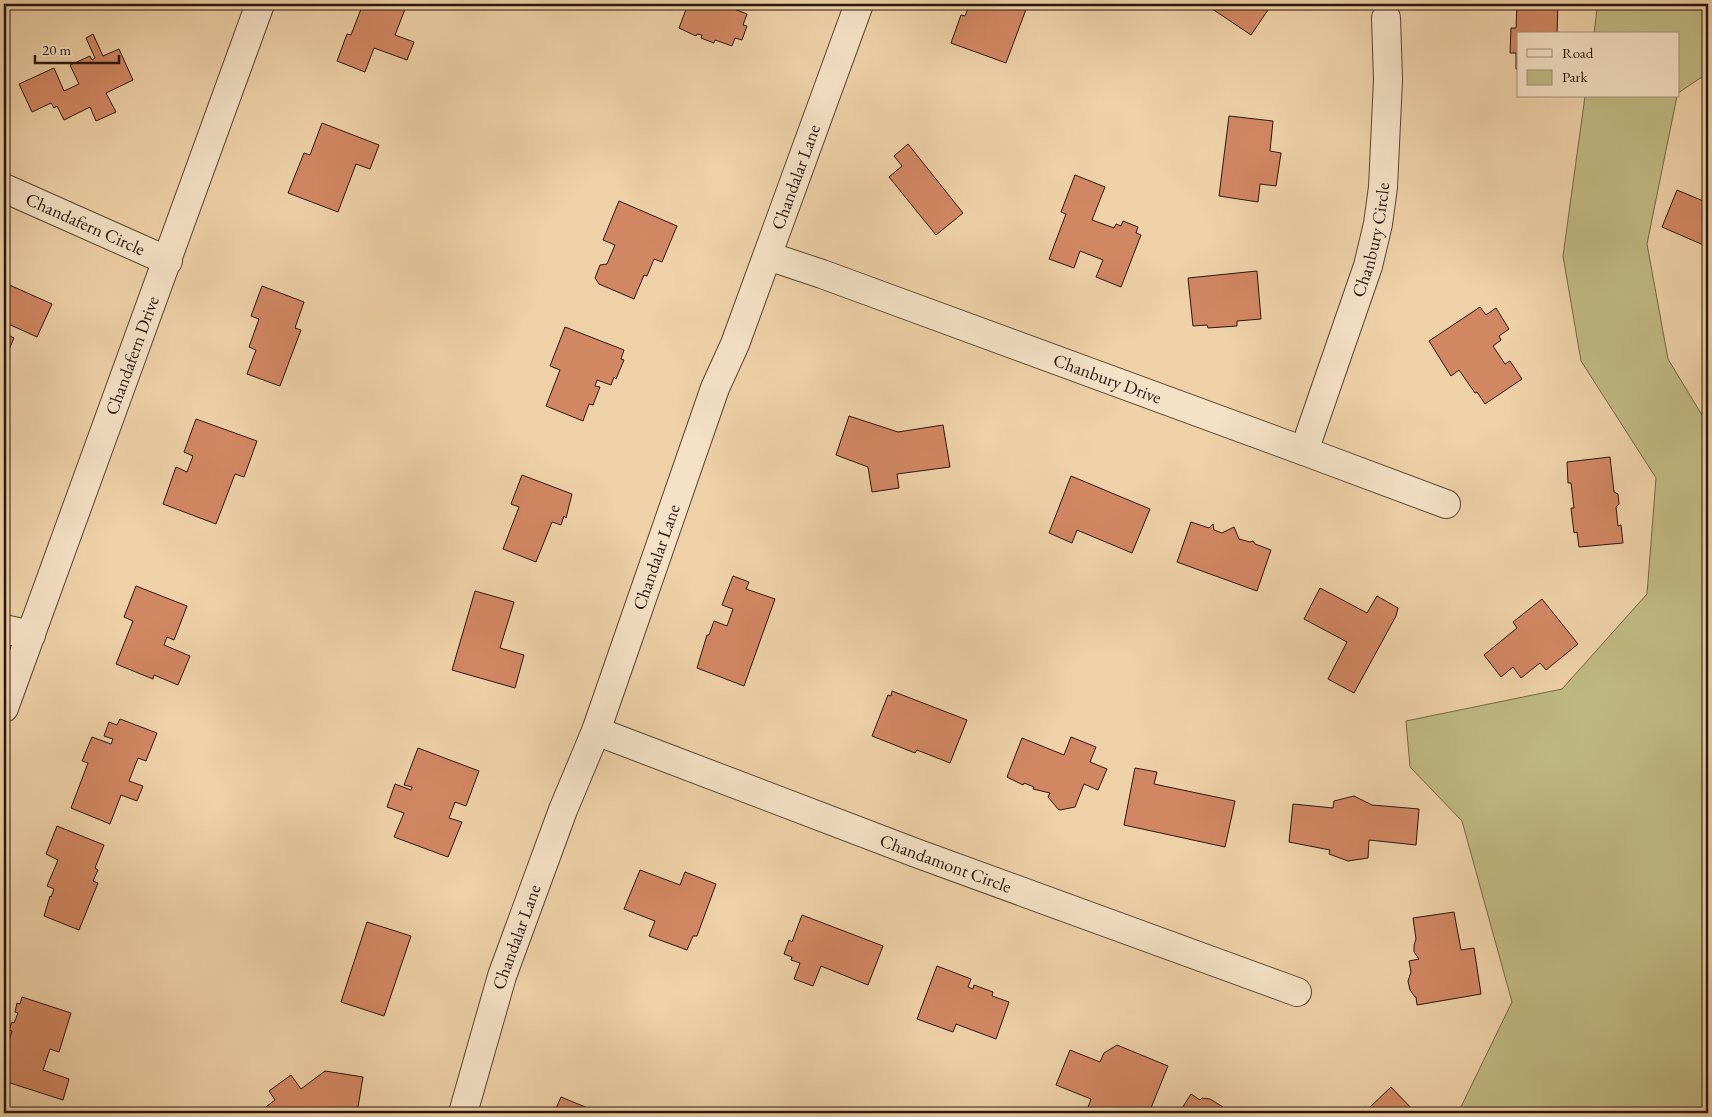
<svg xmlns="http://www.w3.org/2000/svg" width="1712" height="1117" font-family="'EB Garamond',serif">
  <rect width="100%" height="100%" fill="#eed1a7"/>
  <filter id="stains"><feTurbulence type="fractalNoise" baseFrequency=".004" numOctaves="4"/><feColorMatrix values="0 0 0 0 .2 0 0 0 0 .09 0 0 0 0 .02 0 0 0 .5 -.17"/></filter>
  <radialGradient id="worn" r=".72"><stop offset=".6" stop-color="#630" stop-opacity="0"/><stop offset="1" stop-color="#630" stop-opacity=".3"/></radialGradient>
  <path fill="#c0b982" stroke="#746848" d="M 1593,4 L 1708,4 L 1708,73 L 1678,93 L 1678,34 L 1594,34 L 1597,9 Z
    M 1585,96 L 1677,96 L 1647,244 L 1668,359 L 1708,425 L 1708,1113 L 1458,1113 L 1512,1002 L 1462,821 L 1410,767 L 1406,721 L 1562,689 L 1647,594 L 1656,478 L 1581,361 L 1563,256 Z"/>
  <path fill="#d28763" stroke="#29160e" d="M 359,4 L 407,4 L 395,35 L 414,42 L 407,60 L 374,48 L 365,72 L 337,61 L 347,34 L 351,35 L 361,9 L 357,8 Z
    M 688,4 L 736,4 L 734,9 L 747,14 L 743,25 L 747,26 L 742,40 L 735,38 L 732,46 L 715,40 L 714,43 L 701,38 L 702,35 L 697,34 L 696,36 L 679,28 Z
    M 980,4 L 1028,4 L 1006,63 L 951,43 L 961,15 L 965,16 L 969,6 L 978,9 Z
    M 1205,4 L 1272,4 L 1251,35 Z
    M 1517,4 L 1558,4 L 1557,34 L 1518,34 L 1518,69 L 1516,69 L 1516,53 L 1510,53 L 1511,28 L 1516,28 Z
    M 93,34 L 103,56 L 119,49 L 133,80 L 106,93 L 116,112 L 96,121 L 90,107 L 64,120 L 57,106 L 54,108 L 51,103 L 32,112 L 19,84 L 54,68 L 64,91 L 79,84 L 70,65 L 90,56 L 92,60 L 95,58 L 86,38 Z
    M 1229,116 L 1273,121 L 1270,151 L 1281,153 L 1276,186 L 1260,184 L 1258,202 L 1219,196 Z
    M 322,123 L 379,145 L 370,169 L 356,164 L 338,212 L 288,193 L 304,153 L 310,155 Z
    M 908,144 L 963,213 L 936,235 L 889,177 L 902,166 L 894,156 Z
    M 1075,175 L 1105,187 L 1092,220 L 1114,228 L 1116,224 L 1121,226 L 1123,221 L 1138,227 L 1136,233 L 1141,235 L 1121,287 L 1096,277 L 1103,260 L 1080,251 L 1074,268 L 1049,259 L 1066,214 L 1061,212 Z
    M 1677,190 L 1708,203 L 1708,247 L 1662,227 Z
    M 619,201 L 677,226 L 662,262 L 654,259 L 647,276 L 644,275 L 634,299 L 599,284 L 595,278 L 600,265 L 607,264 L 615,245 L 603,240 Z
    M 1257,271 L 1261,319 L 1237,321 L 1237,326 L 1208,328 L 1207,325 L 1193,326 L 1188,278 Z
    M 5,283 L 52,304 L 37,337 L 4,322 Z
    M 262,286 L 304,302 L 295,328 L 301,330 L 280,386 L 247,374 L 256,350 L 249,347 L 259,319 L 251,316 Z
    M 1480,307 L 1486,315 L 1496,308 L 1509,329 L 1499,336 L 1501,340 L 1493,346 L 1505,364 L 1510,361 L 1522,379 L 1485,404 L 1477,392 L 1475,393 L 1459,370 L 1451,376 L 1429,341 Z
    M 565,327 L 624,350 L 621,359 L 624,360 L 616,379 L 614,377 L 611,385 L 597,380 L 595,386 L 600,387 L 593,405 L 589,404 L 583,421 L 546,406 L 560,370 L 550,366 Z
    M 4,333 L 14,338 L 4,361 Z
    M 849,416 L 898,432 L 943,425 L 950,467 L 897,474 L 899,488 L 872,492 L 868,467 L 836,455 Z
    M 196,419 L 257,441 L 244,477 L 235,474 L 216,524 L 163,504 L 176,467 L 187,472 L 193,456 L 184,452 Z
    M 1610,457 L 1614,492 L 1618,494 L 1619,504 L 1616,507 L 1618,526 L 1621,525 L 1623,543 L 1579,547 L 1577,532 L 1574,533 L 1571,508 L 1574,508 L 1571,483 L 1568,483 L 1567,462 Z
    M 522,475 L 572,494 L 566,518 L 564,516 L 561,525 L 552,522 L 536,562 L 503,549 L 519,507 L 511,504 Z
    M 1071,476 L 1150,509 L 1132,553 L 1077,530 L 1072,543 L 1049,533 Z
    M 1191,522 L 1209,528 L 1213,524 L 1214,530 L 1222,533 L 1234,527 L 1239,539 L 1250,542 L 1253,541 L 1255,544 L 1271,550 L 1257,591 L 1177,562 Z
    M 733,576 L 749,582 L 746,589 L 775,599 L 744,686 L 697,668 L 707,635 L 709,635 L 714,621 L 727,626 L 733,609 L 722,605 Z
    M 136,586 L 187,606 L 174,640 L 167,637 L 164,645 L 190,656 L 178,685 L 154,675 L 153,679 L 116,664 L 133,621 L 124,617 Z
    M 1320,588 L 1367,613 L 1377,596 L 1398,608 L 1396,616 L 1354,693 L 1328,679 L 1347,642 L 1304,619 Z
    M 475,591 L 514,602 L 500,648 L 524,655 L 515,688 L 452,670 Z
    M 1542,599 L 1578,644 L 1546,670 L 1540,663 L 1521,678 L 1513,667 L 1501,677 L 1484,655 L 1517,628 L 1513,622 Z
    M 892,691 L 967,720 L 950,763 L 917,750 L 915,753 L 872,736 L 888,695 L 891,696 Z
    M 120,719 L 157,733 L 146,761 L 138,758 L 129,781 L 143,786 L 137,801 L 121,795 L 110,824 L 71,808 L 88,763 L 82,761 L 92,737 L 111,744 L 113,739 L 104,736 L 109,722 L 117,725 Z
    M 1071,737 L 1096,747 L 1090,762 L 1107,769 L 1098,790 L 1084,784 L 1075,807 L 1060,810 L 1058,809 L 1048,797 L 1050,793 L 1033,789 L 1034,787 L 1024,783 L 1023,785 L 1007,777 L 1022,738 L 1064,755 Z
    M 418,748 L 479,771 L 466,806 L 455,802 L 449,818 L 462,822 L 448,857 L 394,837 L 404,813 L 387,807 L 395,784 L 411,790 L 412,787 L 404,785 Z
    M 1135,768 L 1157,772 L 1154,784 L 1235,801 L 1225,847 L 1124,825 Z
    M 1354,796 L 1372,805 L 1419,809 L 1416,845 L 1369,840 L 1368,858 L 1348,861 L 1329,854 L 1330,850 L 1289,842 L 1293,804 L 1333,808 L 1334,801 Z
    M 57,826 L 104,845 L 95,868 L 98,870 L 93,881 L 98,883 L 79,930 L 44,916 L 50,896 L 51,897 L 54,889 L 47,886 L 58,860 L 46,854 Z
    M 640,870 L 680,885 L 685,872 L 716,884 L 697,936 L 693,936 L 687,950 L 649,936 L 655,921 L 624,909 Z
    M 1454,912 L 1461,950 L 1474,948 L 1481,994 L 1417,1005 L 1416,997 L 1415,997 L 1410,990 L 1408,981 L 1411,972 L 1409,961 L 1419,959 L 1414,952 L 1414,945 L 1416,939 L 1413,918 Z
    M 802,915 L 883,946 L 868,985 L 821,966 L 813,986 L 794,979 L 800,963 L 791,960 L 792,957 L 784,954 L 789,940 L 792,942 Z
    M 367,922 L 411,936 L 384,1016 L 341,1002 Z
    M 937,966 L 971,979 L 968,987 L 973,989 L 974,985 L 993,992 L 992,996 L 1009,1002 L 996,1039 L 956,1024 L 953,1032 L 917,1019 Z
    M 22,997 L 71,1013 L 59,1052 L 50,1049 L 43,1070 L 69,1079 L 63,1100 L 4,1081 L 7,1065 L 4,1064 L 4,1058 L 12,1031 L 9,1030 L 12,1022 L 14,1023 L 18,1013 L 15,1012 L 17,1003 L 20,1004 Z
    M 1117,1045 L 1168,1066 L 1149,1113 L 1086,1113 L 1091,1099 L 1056,1085 L 1070,1050 L 1100,1062 L 1104,1053 Z
    M 325,1071 L 363,1077 L 357,1113 L 264,1113 L 262,1110 L 275,1100 L 269,1091 L 291,1075 L 301,1089 Z
    M 1391,1087 L 1416,1113 L 1350,1113 L 1366,1107 L 1368,1109 Z
    M 1191,1094 L 1200,1100 L 1202,1098 L 1210,1099 L 1223,1107 L 1226,1113 L 1179,1113 Z
    M 561,1097 L 600,1113 L 554,1113 Z
    M 1234,1108 L 1243,1113 L 1230,1113 Z"/>
  <g fill="none" stroke-linecap="round" stroke-linejoin="round">
    <defs>
      <g id="street">
        <path id="s1" d="M 4,188 L 168,261"/>
        <path id="s2" d="M 768,256 L 822,274 L 1304,451 L 1446,504"/>
        <path id="s3" d="M 1304,451 L 1368,266 L 1378,224 L 1383,187 L 1388,80 L 1386,18"/>
        <path d="M 4,629 L 31,635"/>
        <path id="s4" d="M 4,708 L 260,4"/>
        <path id="s5" d="M 596,731 L 916,853 L 1297,992"/>
        <path id="s6" d="M 463,1113 L 502,976 L 563,810 L 596,731 L 715,388 L 735,344 L 859,4"/>
      </g>
    </defs>
    <use href="#street" stroke="#5a4534" stroke-width="30"/>
    <use href="#street" stroke="#f4e1c6" stroke-width="28"/>
  </g>
  <g text-anchor="middle" stroke-width="4.5" stroke-linejoin="round" paint-order="stroke">
    <g font-size="18" fill="#29160e" stroke="#f4e1c6">
      <text dy="6" stroke="none"><textPath href="#s6" startOffset="994">Chandalar Lane</textPath></text>
      <text dy="6" stroke="none"><textPath href="#s1" startOffset="89">Chandafern Circle</textPath></text>
      <text dy="6" stroke="none"><textPath href="#s3" startOffset="222">Chanbury Circle</textPath></text>
      <text dy="6" stroke="none"><textPath href="#s4" startOffset="375">Chandafern Drive</textPath></text>
      <text dy="6" stroke="none"><textPath href="#s2" startOffset="361">Chanbury Drive</textPath></text>
      <text dy="6" stroke="none"><textPath href="#s6" startOffset="589">Chandalar Lane</textPath></text>
      <text dy="6" stroke="none"><textPath href="#s5" startOffset="374">Chandamont Circle</textPath></text>
      <text dy="6" stroke="none"><textPath href="#s6" startOffset="184">Chandalar Lane</textPath></text>
    </g>
  </g>
  <rect width="1712" height="1117" fill="none" stroke="#eed1a7" stroke-width="20"/>
  <rect x="5" y="5" width="1702" height="1107" fill="none" stroke="#29160e" stroke-width="2.5"/>
  <rect x="10" y="10" width="1692" height="1097" fill="none" stroke="#29160e"/>
  <rect x="1517" y="32" width="162" height="65" fill="#f4e1c6" stroke="#a3907c"/>
  <rect x="1527" y="49" width="25" height="8" fill="#f4e1c6" stroke="#a3907c"/>
  <text x="1562" y="58" font-size="15" fill="#29160e">Road</text>
  <rect x="1527" y="70" width="25" height="15" fill="#c0b982" stroke="#a3907c"/>
  <text x="1562" y="82" font-size="15" fill="#29160e">Park</text>
  <path d="M35 55v8h84v-8" fill="none" stroke="#29160e" stroke-width="2.5"/>
  <text x="42" y="55" font-size="15" fill="#29160e" stroke="#f4e1c6" stroke-width="4" paint-order="stroke">20 m</text>
  <rect width="100%" height="100%" filter="url(#stains)"/>
  <rect width="100%" height="100%" fill="url(#worn)"/>
</svg>
